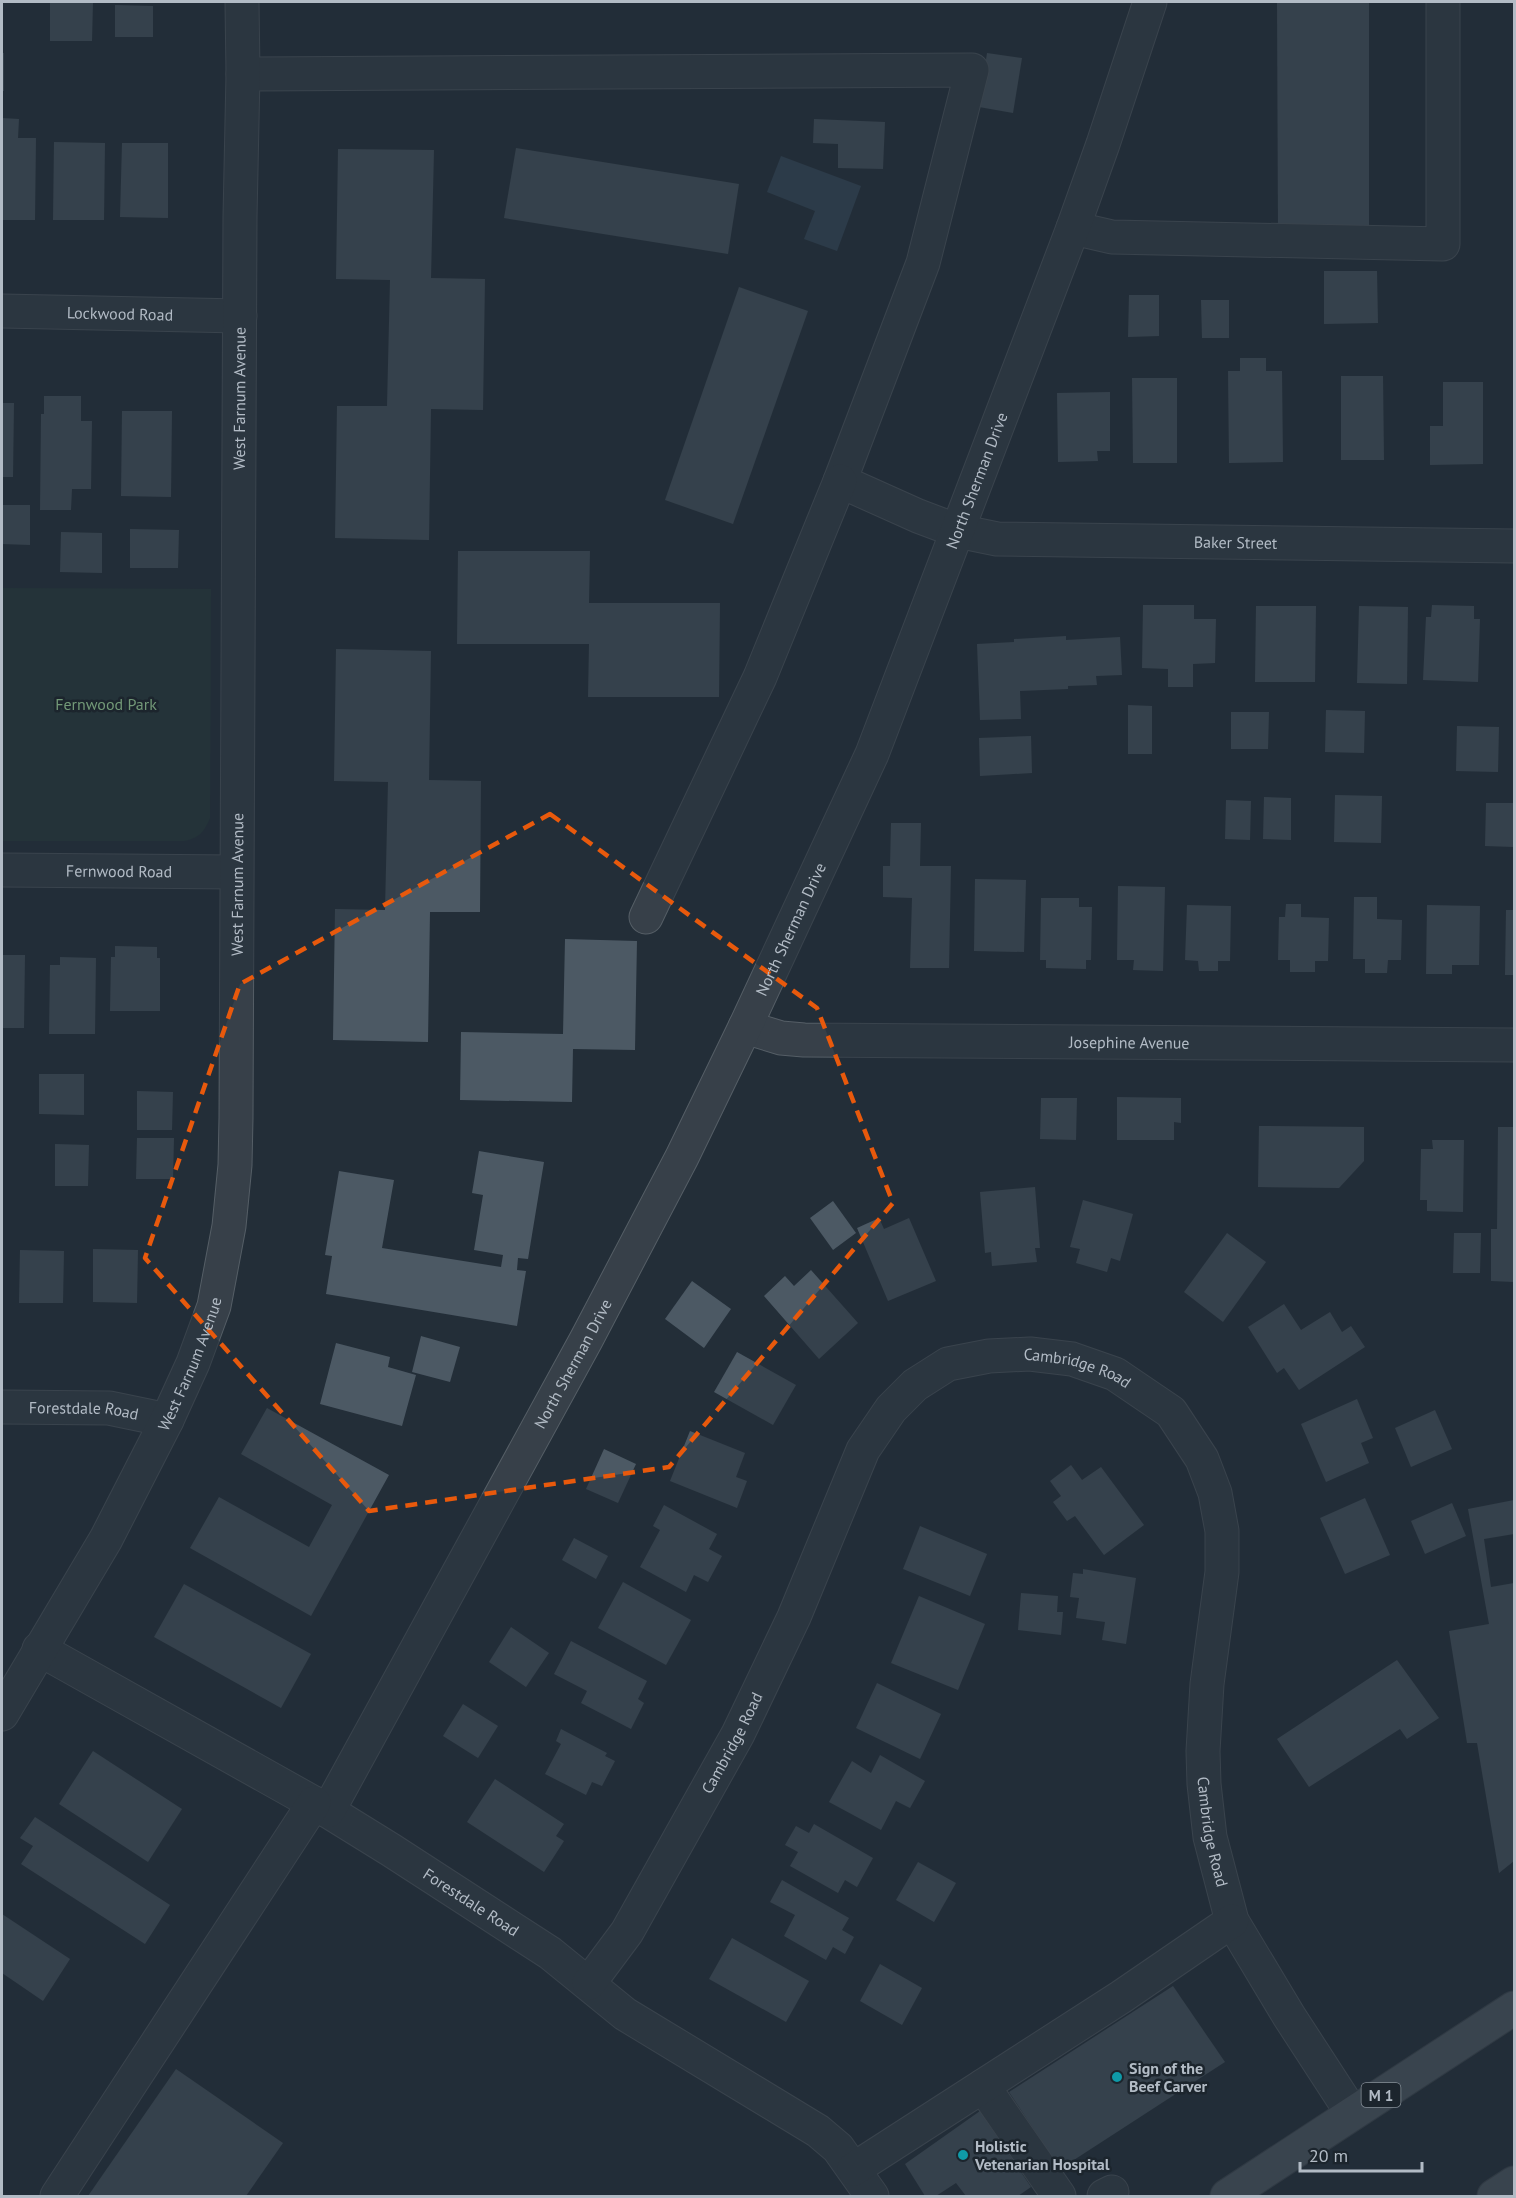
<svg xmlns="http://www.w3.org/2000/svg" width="1516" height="2198" viewBox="0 0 1516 2198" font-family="'PT Sans',sans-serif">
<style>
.green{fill:#263b3a}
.water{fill:#384c5e}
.building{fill:#4c5964}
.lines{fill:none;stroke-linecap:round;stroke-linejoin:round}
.minor-casing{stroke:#555e66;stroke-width:35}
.major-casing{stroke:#404952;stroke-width:35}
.minor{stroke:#374049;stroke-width:33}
.major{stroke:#555f68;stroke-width:33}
.marked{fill:none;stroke:#e8590c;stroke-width:4.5;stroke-dasharray:12 8;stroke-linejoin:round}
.culture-dot{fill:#0f9aa8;stroke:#1c252d;stroke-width:2}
.labels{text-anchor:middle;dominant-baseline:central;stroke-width:5;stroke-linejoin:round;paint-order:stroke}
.shield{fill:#1c252d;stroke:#858e97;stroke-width:1.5}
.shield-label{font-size:15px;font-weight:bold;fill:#b2bbc5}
.street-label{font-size:16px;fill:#b2bbc5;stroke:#1c252d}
.park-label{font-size:16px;fill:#729877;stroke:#1c252d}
.poi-label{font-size:16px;font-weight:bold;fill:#b2bbc5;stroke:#1c252d;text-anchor:start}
</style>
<rect width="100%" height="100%" fill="#232e38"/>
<path class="green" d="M2,588l209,1 -1,229c-6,14 -11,20 -26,23h-182z"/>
<path class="water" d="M781,156l80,30 -24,65 -33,-12 11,-28 -48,-19z"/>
<g class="building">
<path d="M50,2h43l-1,39h-42z"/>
<path d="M1277,2h92v228h-91z"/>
<path d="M115,5l38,1v31h-38z"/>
<rect x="2" y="53" width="2" height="38"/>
<path d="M987,53l35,5 -9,55 -34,-6z"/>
<path d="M2,118l17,1 -1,19h18l-1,82h-33z"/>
<path d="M814,119l71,3 -2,47 -45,-1v-24l-25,-1z"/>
<path d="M54,142l51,1 -1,77h-51z"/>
<path d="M122,143h46v75l-48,-1z"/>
<path d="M516,148l223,36 -11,70 -224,-36z"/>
<path d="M338,149l96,1 -3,128 54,1 -2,131 -52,-1 -2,131 -94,-2 2,-132h50l3,-126 -54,-1z"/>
<path d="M1324,271h53l1,52 -54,1z"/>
<path d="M739,287l69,24 -75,213 -68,-24z"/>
<path d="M1129,295h30v41l-31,1z"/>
<path d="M1201,300h28v38h-27z"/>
<path d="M1240,358h26v13h16l1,91 -54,1 -1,-92h12z"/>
<path d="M1341,376h42l1,84h-43z"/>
<path d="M1132,378h45v85h-44z"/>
<path d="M1443,382h40v82l-53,1v-39h13z"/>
<path d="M1110,392v59h-13l1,10 -40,1 -1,-69z"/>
<path d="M44,396h37v25h11l-1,68h-19l-1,21h-31l1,-96h3z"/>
<path d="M2,403h12l-1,74h-11z"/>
<path d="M122,411h50l-1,86 -50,-1z"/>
<path d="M2,505h28v40l-28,-1z"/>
<path d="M130,529l49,1 -1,38h-48z"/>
<path d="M61,532l41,1v40l-42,-1z"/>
<path d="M458,551h132l-1,52h131l-1,94h-131l1,-53h-132z"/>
<path d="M1143,605h51v14h22l-1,44 -22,1v23h-25v-18l-26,-1z"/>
<path d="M1432,605l42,1v13h6l-2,63 -55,-2 3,-63h5z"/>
<path d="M1256,606h60l-1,76h-60z"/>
<path d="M1359,606l49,1 -1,77 -50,-1z"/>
<path d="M1066,636v4l54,-3 2,38 -26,1 1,9 -29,1v3l-48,2 1,28 -41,1 -3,-76 37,-2v-3z"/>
<path d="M336,649l95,2 -2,129 52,1 -1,131h-50l-2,130 -95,-2 2,-131 50,1 3,-128 -54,-1z"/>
<path d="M1128,705l24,1v48h-24z"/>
<path d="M1326,710l39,1 -1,42 -39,-1z"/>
<path d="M1231,712h38l-1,37h-37z"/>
<path d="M1457,726l42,1 -1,45 -42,-1z"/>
<path d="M1031,736l1,37 -52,3 -1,-38z"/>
<path d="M1335,795l47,1 -1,47 -47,-1z"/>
<path d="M1264,797l27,1v42l-28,-1z"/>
<path d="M1226,800l25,1 -1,39 -25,-1z"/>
<path d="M1486,803h28v44l-29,-1z"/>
<path d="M891,823h30l-1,43h31l-2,102h-39l2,-70 -29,-1v-31h7z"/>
<path d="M975,879l51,1 -2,72 -50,-1z"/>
<path d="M1118,886l47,1 -2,84 -30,-1 1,-10h-17z"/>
<path d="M1354,897h23v22l25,1 -1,40h-13l-1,13h-22v-14h-12z"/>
<path d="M1041,898h38v9h13l-1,53h-5v9l-40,-1v-8h-6z"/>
<path d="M1286,904h15v13l28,1 -1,43h-13v11h-25v-12h-12l1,-43h6z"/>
<path d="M1187,905l44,1 -1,55h-12v10h-19l-1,-10 -13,-1z"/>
<path d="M1427,905l53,1 -1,59h-27v9h-26z"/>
<path d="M1506,910h8v65h-9z"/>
<path d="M565,939l72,2 -2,109 -62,-1 -1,53 -112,-2 1,-68 102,2z"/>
<path d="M115,946l42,1v11h3v53h-50l1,-54h4z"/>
<path d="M2,955h23l-1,73h-22z"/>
<path d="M60,957l36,1 -1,76h-46l1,-69h10z"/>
<path d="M39,1074h45v41l-45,-1z"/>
<path d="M137,1091l36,1 -1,38h-35z"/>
<path d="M1117,1097l64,1v25l-7,-1v18h-57z"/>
<path d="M1041,1098h36l-1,42 -36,-1z"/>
<path d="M1259,1126l105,1v34l-25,27 -81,-1z"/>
<path d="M1498,1127h16v155l-23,-1v-52h6z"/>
<path d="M137,1138h37l-1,41h-37z"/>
<path d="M1432,1140h32l-1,72 -36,-1v-11h-7l1,-51h12z"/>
<path d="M55,1144l34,1 -1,41h-33z"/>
<path d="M479,1151l65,11 -16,97 -10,-1 -1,12 9,1 -9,55 -191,-32 6,-38 -7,-1 14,-84 55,9 -12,68 119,19 2,-12 -29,-5 9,-55 -11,-2z"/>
<path d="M1035,1187l5,61h-5l2,14 -45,4 -1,-14 -6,1 -5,-61z"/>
<path d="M1083,1200l50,14 -13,47 -9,-3 -4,14 -31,-9 4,-14 -10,-2z"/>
<path d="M833,1201l23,32 -23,17 -23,-32z"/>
<path d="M879,1218l5,11 25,-11 27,63 -48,20 -31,-73z"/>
<path d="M1227,1233l39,29 -43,60 -39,-30z"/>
<path d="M1454,1233h27l-1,40h-27z"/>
<path d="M93,1249l45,1 -1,53 -44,-1z"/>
<path d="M20,1250l44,1 -1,52h-44z"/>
<path d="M811,1270l47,53 -39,36 -55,-63 21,-20 9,10z"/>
<path d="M692,1281l39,28 -27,39 -39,-29z"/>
<path d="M1284,1304l17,26 29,-18 12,20 9,-6 14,21 -66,43 -15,-22 -7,5 -29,-46z"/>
<path d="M421,1336l39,11 -10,35 -38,-10z"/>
<path d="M336,1343l54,14 -2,10 28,8 -14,51 -82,-22z"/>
<path d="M737,1352l59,33 -23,40 -59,-33z"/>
<path d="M1357,1399l16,39 -12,5 8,20 -43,19 -25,-58z"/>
<path d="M267,1408l122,67 -78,141 -121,-68 29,-51 90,50 23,-42 -91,-51z"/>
<path d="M1435,1410l17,39 -41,18 -16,-39z"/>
<path d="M690,1431l55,22 -9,24 11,4 -10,27 -67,-27z"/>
<path d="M604,1449l32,15 -18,39 -32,-14z"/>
<path d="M1071,1465l11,15 19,-13 43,58 -40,30 -29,-39 -8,5 -14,-19 8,-6 -11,-15z"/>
<path d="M1365,1498l25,57 -45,19 -25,-56z"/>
<path d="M1514,1500v34l-30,5 7,48 23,-4v278l-15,12 -22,-130h-10l-18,-112 40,-7 -21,-115z"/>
<path d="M1452,1503l14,33 -41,18 -14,-33z"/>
<path d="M664,1505l53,29 -8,15 13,7 -14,26 -14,-7 -8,17 -46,-25 20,-37 -7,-4z"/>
<path d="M920,1526l67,28 -17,42 -67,-27z"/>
<path d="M574,1538l34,18 -12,23 -34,-19z"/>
<path d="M1083,1569l53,9 -10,66 -24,-4 3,-18 -29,-4 3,-20 -9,-1 3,-24 10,1z"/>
<path d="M623,1582l68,38 -25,45 -68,-37z"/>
<path d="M184,1584l127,70 -30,54 -127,-71z"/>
<path d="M1021,1593l37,3 -1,16h6l-2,23 -43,-5z"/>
<path d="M919,1596l66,28 -27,66 -67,-27z"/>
<path d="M511,1627l38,26 -23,34 -37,-25z"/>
<path d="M571,1641l76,40 -9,18 6,4 -13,26 -50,-26 6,-12 -33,-17z"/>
<path d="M1397,1660l42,58 -32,21 -7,-10 -91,58 -32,-48z"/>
<path d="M877,1683l64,31 -21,45 -64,-31z"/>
<path d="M463,1704l35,22 -20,32 -35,-22z"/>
<path d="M561,1729l46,24 -2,3 10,5 -13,25 -10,-4 -6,13 -41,-21 16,-30 -5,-3z"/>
<path d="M93,1751l89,58 -34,53 -89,-58z"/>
<path d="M880,1755l45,26 -15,27 -14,-7 -15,29 -52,-28 23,-41 19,12z"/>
<path d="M495,1779l69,45 -8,12 8,5 -20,31 -77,-50z"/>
<path d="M35,1817l135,88 -25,39 -124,-80 12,-18 -13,-8z"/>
<path d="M814,1824l59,34 -16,29 -12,-7 -7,13 -48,-27 8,-14 -13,-7 11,-19 13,7z"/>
<path d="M918,1862l38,21 -22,39 -38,-22z"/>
<path d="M782,1880l67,38 -7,12 12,7 -9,17 -12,-7 -7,13 -42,-24 11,-21 -25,-13z"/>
<path d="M2,1914l68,45 -27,42 -41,-28z"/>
<path d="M732,1938l77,43 -23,41 -77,-43z"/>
<path d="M880,1964l42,24 -20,37 -42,-24z"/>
<path d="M1173,1986l52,76 -165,107 -51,-77z"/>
<path d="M176,2069l107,74 -37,53h-158z"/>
<path d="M980,2111l51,76 -13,9h-52l-10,-13 -20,13h-11l-20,-32z"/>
</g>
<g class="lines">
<defs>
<g id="minor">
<path id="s1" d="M243,74l729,-4 -49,193 -83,218 78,35 40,15 39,8 517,7"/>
<path d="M1073,228l39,9 331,7v-242"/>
<path id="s2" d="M2,311l238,5"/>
<path id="s3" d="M2,870l234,2"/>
<path d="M646,917l114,-240 80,-196"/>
<path id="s4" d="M745,1027l36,11 23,2 710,5"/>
<path id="s5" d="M2,1407l107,1 58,12"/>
<path id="s6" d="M39,1649l289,162 63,39 159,103 75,61 193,117 20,17 34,48"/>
<path id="s7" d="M2,1714l104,-175 61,-119 26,-57 21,-57 15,-80 6,-61 1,-47 4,-901 3,-143 -1,-72"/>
<path id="s8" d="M328,1811l258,-471 96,-183 63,-130 127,-273 201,-526 30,-84 47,-142"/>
<path id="s9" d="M589,1983l38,-51 111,-198 56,-117 69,-167 28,-41 24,-24 33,-21 41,-8 41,-2 42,5 43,15 56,38 31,47 13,34 7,38v41l-15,112 -4,67 1,33 6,53 22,84 57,95 63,97"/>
<path d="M983,2086l76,110"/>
<path d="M854,2169l267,-172 111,-76"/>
<path d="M57,2196l257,-393"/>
<path d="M1104,2196l8,-4"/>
</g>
<g id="major">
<path d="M1227,2196l287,-188"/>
<path d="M1494,2196l20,-13"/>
</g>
</defs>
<use href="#minor" class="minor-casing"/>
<use href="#major" class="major-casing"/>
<use href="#minor" class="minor"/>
<use href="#major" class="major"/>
</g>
<path d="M0 0H1516V2198H0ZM550,814l267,194 76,195 -224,264 -300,44 -224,-253 95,-274z" fill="#232e38" fill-opacity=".55" fill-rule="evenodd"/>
<path class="marked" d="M550,814l267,194 76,195 -224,264 -300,44 -224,-253 95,-274z"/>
<g class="culture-dot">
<circle cx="1117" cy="2077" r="6"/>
<circle cx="963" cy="2155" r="6"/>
</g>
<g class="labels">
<rect class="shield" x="1361.5" y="2083" width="39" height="24" rx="4.5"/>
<g class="shield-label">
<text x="1381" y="2095">M 1</text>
</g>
<g class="street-label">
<text stroke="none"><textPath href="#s2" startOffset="118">Lockwood Road</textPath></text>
<text stroke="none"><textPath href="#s7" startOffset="1370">West Farnum Avenue</textPath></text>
<text stroke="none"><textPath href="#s8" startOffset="1482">North Sherman Drive</textPath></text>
<text stroke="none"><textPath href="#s1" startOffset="1568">Baker Street</textPath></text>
<text stroke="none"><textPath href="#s3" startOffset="117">Fernwood Road</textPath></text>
<text stroke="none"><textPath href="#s7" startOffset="884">West Farnum Avenue</textPath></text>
<text stroke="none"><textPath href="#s8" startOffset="996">North Sherman Drive</textPath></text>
<text stroke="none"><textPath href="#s4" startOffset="386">Josephine Avenue</textPath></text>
<text stroke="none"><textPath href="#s7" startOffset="398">West Farnum Avenue</textPath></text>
<text stroke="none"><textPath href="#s8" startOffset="510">North Sherman Drive</textPath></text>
<text stroke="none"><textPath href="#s9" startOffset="856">Cambridge Road</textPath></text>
<text stroke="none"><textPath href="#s5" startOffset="82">Forestdale Road</textPath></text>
<text stroke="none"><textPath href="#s9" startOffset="280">Cambridge Road</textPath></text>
<text stroke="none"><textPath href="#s9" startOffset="1396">Cambridge Road</textPath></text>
<text stroke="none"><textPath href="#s6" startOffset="501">Forestdale Road</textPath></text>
</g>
<g class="park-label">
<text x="106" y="704">Fernwood Park</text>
</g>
<g class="poi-label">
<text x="1129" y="2068">Sign of the<tspan x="1129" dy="18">Beef Carver</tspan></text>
<text x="975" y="2146">Holistic<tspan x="975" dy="18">Vetenarian Hospital</tspan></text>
</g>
</g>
<rect width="1516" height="2198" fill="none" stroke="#b2bbc5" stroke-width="6"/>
<path d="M1300 2162v9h122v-9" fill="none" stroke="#b2bbc5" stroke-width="3"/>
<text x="1309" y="2162" font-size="18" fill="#b2bbc5" stroke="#1c252d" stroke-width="4.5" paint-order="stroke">20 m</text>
</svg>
